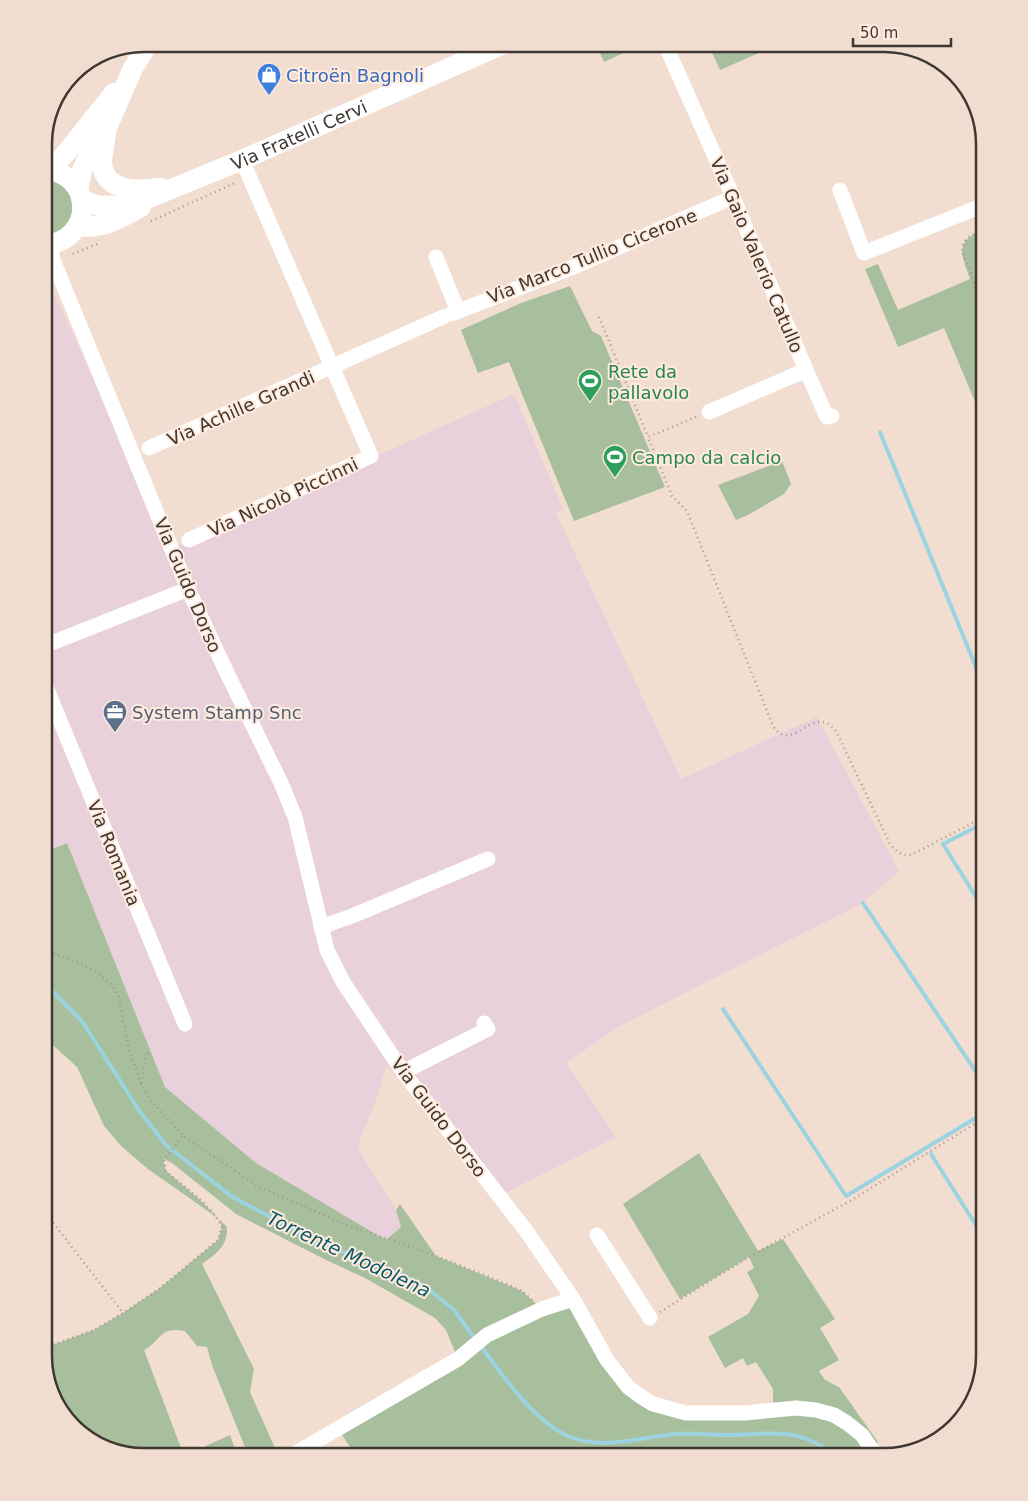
<svg xmlns="http://www.w3.org/2000/svg" width="1028" height="1501" viewBox="0 0 1028 1501" font-family="'DejaVu Sans',sans-serif">
<style>
.industrial{fill:#e9d1db}
.green{fill:#a7bf9c}
.lines{fill:none;stroke-linecap:round;stroke-linejoin:round}
.stream{stroke:#9bd4e0;stroke-width:4}
.path{stroke:#a4958c;stroke-width:2.5;stroke-dasharray:1 4;stroke-linecap:butt}
.minor{stroke:#fff;stroke-width:15}
.major{stroke:#fff;stroke-width:20}
.labels{text-anchor:middle;dominant-baseline:central;stroke-width:4;stroke-linejoin:round;paint-order:stroke}
.shop-label{font-size:18px;fill:#366cbe;stroke:#ffebde;text-anchor:start}
.street-label{font-size:18px;fill:#3f3732;stroke:#ffebde}
.leisure-label{font-size:18px;fill:#27864d;stroke:#ffebde;text-anchor:start}
.service-label{font-size:18px;fill:#4e5e75;stroke:#ffebde;text-anchor:start}
.water-label{font-size:19px;font-style:italic;fill:#065865;stroke:#ffebde}
.rim{fill:none;stroke:#3f3732;stroke-width:2.5}
</style>
<rect width="100%" height="100%" fill="#f2ded1"/>
<path class="industrial" d="M44,271l127,277 343,-154 49,115 -7,4 125,266 136,-62 82,154 -36,32 -245,124 -52,36 50,74 -117,59 -66,-83 -5,4 -41,-52 -13,40 -17,42 39,63 5,17 -14,12 -8,-3 -123,-73 -91,-76 -98,-244 -23,9z"/>
<g class="green">
<path d="M596,44h47l-39,18z"/>
<path d="M708,44h58l2,5 -48,21z"/>
<path d="M44,178l16,4 11,14 2,18 -11,16 -18,6z"/>
<path d="M984,229v13l-6,3 6,17v161l-40,-95 -46,19 -33,-78 13,-5 20,46 72,-31c-9,-26 -16,-37 14,-50z"/>
<path d="M570,286l22,45 9,5 64,151 -91,34 -65,-159 -31,11 -17,-43 60,-27z"/>
<path d="M782,461l9,23 -7,10 -36,21 -12,5 -18,-35z"/>
<path d="M67,843l98,244 91,76 123,73 8,3 14,-12 -5,-17 4,-6 36,52 86,35 20,18 31,-10 28,49 52,56 120,6v-21l-17,-27 -9,4 -4,-8 -18,10 -17,-31 40,-23 11,-18 -12,-24 7,-4 -5,-11 -69,42 -57,-95 76,-51 59,98 25,-12 52,80 -15,9 19,32 -20,11 6,9 14,7 39,55 -5,7 4,8h-83l-22,-4 -14,4h-402l-18,-29 120,-69 -12,-29 -11,-12 -70,-40 -41,-19 -88,-45 -64,-51 -8,-4v5l2,7 34,29 27,27c1,19 -11,27 -25,37l52,105 -4,23 29,65h-30l-37,-92 -5,-18 -10,-1 -12,-15c-27,-5 -22,9 -41,19l40,106 46,-21 8,22h-100l-49,-17 -23,-24 -8,-26 -5,2 -9,-36v-8l50,-18 29,-17 37,-25 58,-48 4,-13 -3,-8 -71,-50 -27,-23 -17,-20 -27,-59 -33,-30v-185z"/>
</g>
<g class="lines">
<g class="stream">
<path d="M880,432l104,255"/>
<path d="M863,903l121,181"/>
<path d="M984,910l-41,-66 41,-21"/>
<path d="M44,984l11,10 27,27 58,91 26,33 65,51 86,46 85,33 25,13 27,22 21,29"/>
<path d="M723,1009l123,187 138,-83"/>
<path d="M931,1154l53,84"/>
<path d="M479,1344c23,30 54,77 89,92 35,15 72,1 108,-2 16,-2 33,1 49,1 46,0 72,-11 111,22"/>
</g>
<g class="path">
<path d="M516,52l20,-8"/>
<path d="M151,221l86,-39"/>
<path d="M73,254l27,-11"/>
<path d="M984,316c-3,-6 -7,-12 -9,-18 -1,-5 0,-10 -1,-15 -6,-27 -28,-38 10,-54"/>
<path d="M599,317l49,120"/>
<path d="M696,417l-48,20 24,59 15,15 86,215c20,30 40,-25 63,5l54,113c6,7 10,11 21,11l73,-38"/>
<path d="M44,950c27,9 58,19 74,44l11,56 12,33 9,16 33,37 78,52 83,36 92,32 59,23 27,12 10,9"/>
<path d="M141,1083c5,-8 0,-18 7,-31"/>
<path d="M44,1211l79,102"/>
<path d="M660,1312l99,-61 91,-50 134,-83"/>
<path d="M44,1348l50,-18 29,-17 37,-25 58,-48 4,-13c-12,-24 -37,-39 -56,-56l-2,-12 19,-23"/>
<path d="M329,1450l4,7"/>
</g>
<g class="minor">
<path d="M665,44l68,153 73,173 -97,42"/>
<path d="M840,190l24,63 120,-48"/>
<path d="M50,245l3,15 135,329 38,82 55,112 14,34 32,133 16,32 60,90 124,160 46,67 34,61 21,27 12,9 13,8 33,9h59l51,-5 20,2 18,5 13,8 15,12 15,22"/>
<path d="M436,257l22,54"/>
<path d="M451,314l125,-48 157,-69"/>
<path d="M806,370l21,47 5,-1"/>
<path d="M149,448l294,-131"/>
<path d="M189,540l182,-84 -129,-296"/>
<path d="M44,646l144,-57"/>
<path d="M44,682l141,342"/>
<path d="M321,927l31,-11 136,-57"/>
<path d="M403,1072l85,-43 -4,-6"/>
<path d="M597,1235l53,83"/>
<path d="M289,1457l169,-98 29,-24 55,-26 31,-10"/>
</g>
<g class="major">
<path d="M106,132c-1,10 -4,21 -4,31 2,30 37,28 58,25"/>
<path d="M50,170l16,-17 48,-60"/>
<path d="M78,189l4,-19 9,-20 16,-22 26,-60 15,-24"/>
<path id="s1" d="M82,200l17,6 33,-1 110,-45 261,-116"/>
<path d="M78,226c24,4 43,-8 63,-19"/>
<path d="M44,245c51,-3 51,-73 0,-75"/>
</g>
</g>
<defs>
<symbol id="shop-pin" viewBox="-11 -11 22 30"><path d="M0 17L-7.5 6A9.5 9.5 0 1 1 7.5 6Z" fill="#3f7fe0" stroke="#ffebde"/><path d="M-5-2.5h2.3a2.7 3.5 0 0 1 5.4 0H5L5.5 6h-11ZM-1.5-2.5h3a1.5 2.3 0 0 0-3 0Z" fill="#fff"/></symbol>
<symbol id="stadium-pin" viewBox="-11 -11 22 30"><path d="M0 17L-7.5 6A9.5 9.5 0 1 1 7.5 6Z" fill="#2e9e5b" stroke="#ffebde"/><path d="M0-5a6.5 5 0 1 0 0 10a6.5 5 0 1 0 0-10ZM-3.5-1.8h7v3.6h-7Z" fill="#fff"/></symbol>
<symbol id="office-pin" viewBox="-11 -11 22 30"><path d="M0 17L-7.5 6A9.5 9.5 0 1 1 7.5 6Z" fill="#5c6f8a" stroke="#ffebde"/><path d="M-6-3h4V-5.5h4V-3h4V5H-6ZM-1-4.5V-3h2v-1.5ZM-6 0V1H6V0Z" fill="#fff"/></symbol>
</defs>
<g fill-rule="evenodd">
<use href="#shop-pin" x="255" y="61" width="28" height="38"/>
<use href="#stadium-pin" x="576" y="367" width="28" height="38"/>
<use href="#stadium-pin" x="601" y="443" width="28" height="38"/>
<use href="#office-pin" x="101" y="698" width="28" height="38"/>
</g>
<g class="labels">
<g class="shop-label">
<text x="286" y="75">Citroën Bagnoli</text>
</g>
<g class="street-label">
<text stroke="none"><textPath href="#s1" startOffset="232">Via Fratelli Cervi</textPath></text>
<text transform="translate(757 255) rotate(67)">Via Gaio Valerio Catullo</text>
<text transform="translate(592 256) rotate(-22)">Via Marco Tullio Cicerone</text>
<text transform="translate(241 408) rotate(-24)">Via Achille Grandi</text>
<text transform="translate(283 497) rotate(-25)">Via Nicolò Piccinni</text>
<text transform="translate(188 585) rotate(67)">Via Guido Dorso</text>
<text transform="translate(114 853) rotate(68)">Via Romania</text>
<text transform="translate(439 1117) rotate(53)">Via Guido Dorso</text>
</g>
<g class="leisure-label">
<text x="608" y="371">Rete da<tspan x="608" dy="21">pallavolo</tspan></text>
<text x="632" y="457">Campo da calcio</text>
</g>
<g class="service-label">
<text x="132" y="712">System Stamp Snc</text>
</g>
<g class="water-label">
<text transform="translate(349 1254) rotate(25)">Torrente Modolena</text>
</g>
</g>
<path d="M0 0H1028V1501H0ZM144 52H884A92 92 0 0 1 976 144V1356A92 92 0 0 1 884 1448H144A92 92 0 0 1 52 1356V144A92 92 0 0 1 144 52Z" fill="#f0ddd0" fill-rule="evenodd"/>
<path class="rim" d="M144 52H884A92 92 0 0 1 976 144V1356A92 92 0 0 1 884 1448H144A92 92 0 0 1 52 1356V144A92 92 0 0 1 144 52Z"/>
<path d="M853 38v8h98v-8" fill="none" stroke="#3f3732" stroke-width="2.5"/>
<text x="860" y="38" font-size="15" fill="#3f3732" stroke="#ffebde" stroke-width="4" paint-order="stroke">50 m</text>
</svg>
